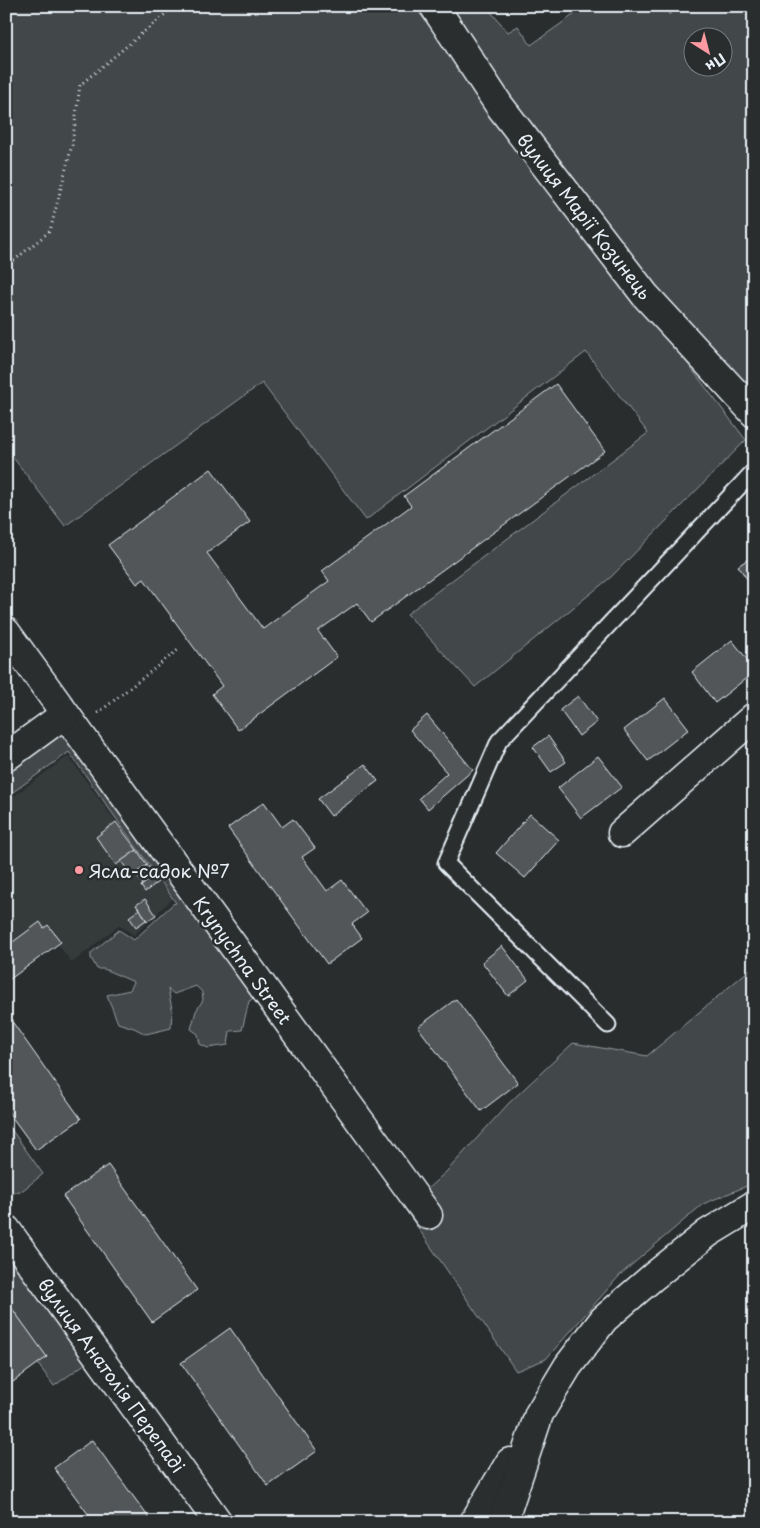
<svg xmlns="http://www.w3.org/2000/svg" width="760" height="1528" viewBox="0 0 760 1528" font-family="'Playpen Sans',sans-serif">
<style>
.built{fill:#363a3b}
.green{fill:#424648;stroke:#959ca0;fill-rule:evenodd}
.building{fill:#535759;stroke:#e8f1f8}
.lines{fill:none;stroke-linecap:round;stroke-linejoin:round}
.lane-casing{stroke:#e8f1f8;stroke-width:19}
.street-casing{stroke:#e8f1f8;stroke-width:31}
.path{stroke:#e8f1f8;stroke-width:3;stroke-dasharray:1 4;stroke-linecap:butt}
.lane{stroke:#2a2d2e;stroke-width:15}
.street{stroke:#2a2d2e;stroke-width:28}
.poi-dot{fill:#ff9aa2;stroke:#2a2d2e;stroke-width:2}
.labels{text-anchor:middle;dominant-baseline:central;stroke-width:5;stroke-linejoin:round;paint-order:stroke}
.street-label{font-size:18px;fill:#e8f1f8;stroke:#2a2d2e}
.poi-label{font-size:18px;fill:#e8f1f8;stroke:#2a2d2e;text-anchor:start}
</style>
<rect width="100%" height="100%" fill="#2a2d2e"/>
<filter id="ink" filterUnits="userSpaceOnUse"><feTurbulence type="fractalNoise" baseFrequency=".02" numOctaves="2"/><feDisplacementMap in="SourceGraphic" scale="10" xChannelSelector="R" yChannelSelector="G"/><feConvolveMatrix kernelMatrix="1 2 1 2 8 2 1 2 1" color-interpolation-filters="sRGB"/></filter>
<g filter="url(#ink)">
<path class="built" d="M68,756l104,143 -38,36 -15,-10 -47,38 -14,-19 -52,38v-180z"/>
<g class="green">
<path d="M6,6h408l332,434 -135,137 -136,110 -68,-73 241,-181 -62,-81 -220,168 -104,-137 -197,143 -59,-78z"/>
<path d="M451,6h35l22,26 10,-6 13,19 55,-39h77l6,8 11,-8h74v394l-163,-184zM692,38h30v30h-30z"/>
<path d="M66,726l191,271 -8,4 -7,29 -12,1 -2,14 -20,3 -8,-4 -2,-10 -7,-5 5,-18 7,-11 -1,-8 -6,-6 -22,8 -6,-5 4,20 -1,19 -25,6 -12,-6 -16,-5 -11,-28 23,-5 4,-8 -30,-13h-7l-6,-11v-5l28,-23 15,10 39,-36 3,-1 -107,-151 -63,45v-27z"/>
<path d="M754,966v217l-51,21 -82,70 -75,85 -30,12 -111,-162 42,-38 62,-68 64,-60 74,13z"/>
<path d="M6,1122l37,52 -20,16 -12,4 -5,-1z"/>
<path d="M6,1247l80,116 -32,23 -48,-66z"/>
</g>
<g class="building">
<path d="M663,6h17l-11,8z"/>
<path d="M556,384l49,67 -234,171 -14,-19 -39,28 19,26 -99,73 -26,-36 10,-8 -78,-107 -7,5 -29,-39 103,-76 39,53 -43,31 56,76 66,-48 -7,-10 89,-65 -7,-10z"/>
<path d="M754,555v30l-2,1 -14,-20z"/>
<path d="M732,640l22,28v4l-39,31 -23,-31z"/>
<path d="M578,696l19,26 -18,14 -19,-26z"/>
<path d="M665,698l24,31 -41,32 -24,-31z"/>
<path d="M427,715l46,55 -45,39 -9,-11 28,-25 -37,-43z"/>
<path d="M548,736l18,26 -15,10 -18,-25z"/>
<path d="M598,756l24,31 -41,31 -23,-30z"/>
<path d="M365,764l13,17 -47,35 -13,-17z"/>
<path d="M264,802l18,25 11,-8 22,29 -13,9 25,34 15,-11 25,33 -15,11 10,14 -35,26 -99,-136z"/>
<path d="M530,814l29,26 -34,38 -29,-25z"/>
<path d="M116,822l21,28 -21,15 -20,-28z"/>
<path d="M137,850l10,15 -15,11 -11,-15z"/>
<path d="M147,865l8,10 -12,9 -8,-10z"/>
<path d="M155,875l4,6 -14,11 -4,-6z"/>
<path d="M145,899l11,16 -9,6 -11,-16z"/>
<path d="M140,909l6,11 -10,7 -7,-10z"/>
<path d="M40,922l4,6 4,-3 13,17 -55,40v-35z"/>
<path d="M502,946l26,34 -20,16 -26,-34z"/>
<path d="M456,999l62,84 -37,28 -63,-84z"/>
<path d="M6,1013l75,106 -45,31 -30,-41z"/>
<path d="M108,1165l89,125 -45,32 -89,-126z"/>
<path d="M6,1300l41,57 -41,30z"/>
<path d="M230,1328l87,123 -49,35 -87,-123z"/>
<path d="M92,1440l60,82h-58l-40,-54z"/>
</g>
<g class="lines">
<defs>
<path id="lane" d="M608,1025l-162,-162 53,-122 255,-270"/>
<g id="street">
<path d="M434,6l65,99 146,190 109,118"/>
<path d="M6,632l422,583"/>
<path d="M6,757l59,-43"/>
<path d="M622,833l132,-116"/>
<path d="M6,1229l212,293"/>
<path d="M474,1522l36,-60"/>
<path d="M503,1522l36,-108 29,-48 36,-47 50,-43 54,-43 46,-28"/>
</g>
</defs>
<use href="#lane" class="lane-casing"/>
<use href="#street" class="street-casing"/>
<g class="path">
<path d="M6,267l44,-36 22,-86 8,-60 95,-79"/>
<path d="M98,713l80,-63"/>
</g>
<use href="#lane" class="lane"/>
<use href="#street" class="street"/>
</g>
</g>
<circle class="poi-dot" cx="79" cy="870" r="5"/>
<g class="labels">
<g class="street-label">
<text transform="translate(585 216) rotate(52)">вулиця Марії Козинець</text>
<text transform="translate(243 960) rotate(54)">Krynychna Street</text>
<text transform="translate(112 1375) rotate(54)">вулиця Анатолія Перепаді</text>
</g>
<g class="poi-label">
<text x="89" y="870">Ясла-садок №7</text>
</g>
</g>
<rect width="760" height="1528" fill="none" stroke="#2a2d2e" stroke-width="25"/>
<rect x="12" y="12" width="735" height="1503" fill="none" stroke="#e8f1f8" stroke-width="2" filter="url(#ink)"/>
<g transform="translate(708 52) rotate(144)"><circle r="24" fill="#2a2d2e" stroke="#767b7f"/>
<path d="M0-4L9 19L0 12L-9 19Z" fill="#ff9aa2"/>
<text y="-8" font-size="14" font-weight="bold" text-anchor="middle" fill="#e8f1f8">Пн</text>
</g>
</svg>
